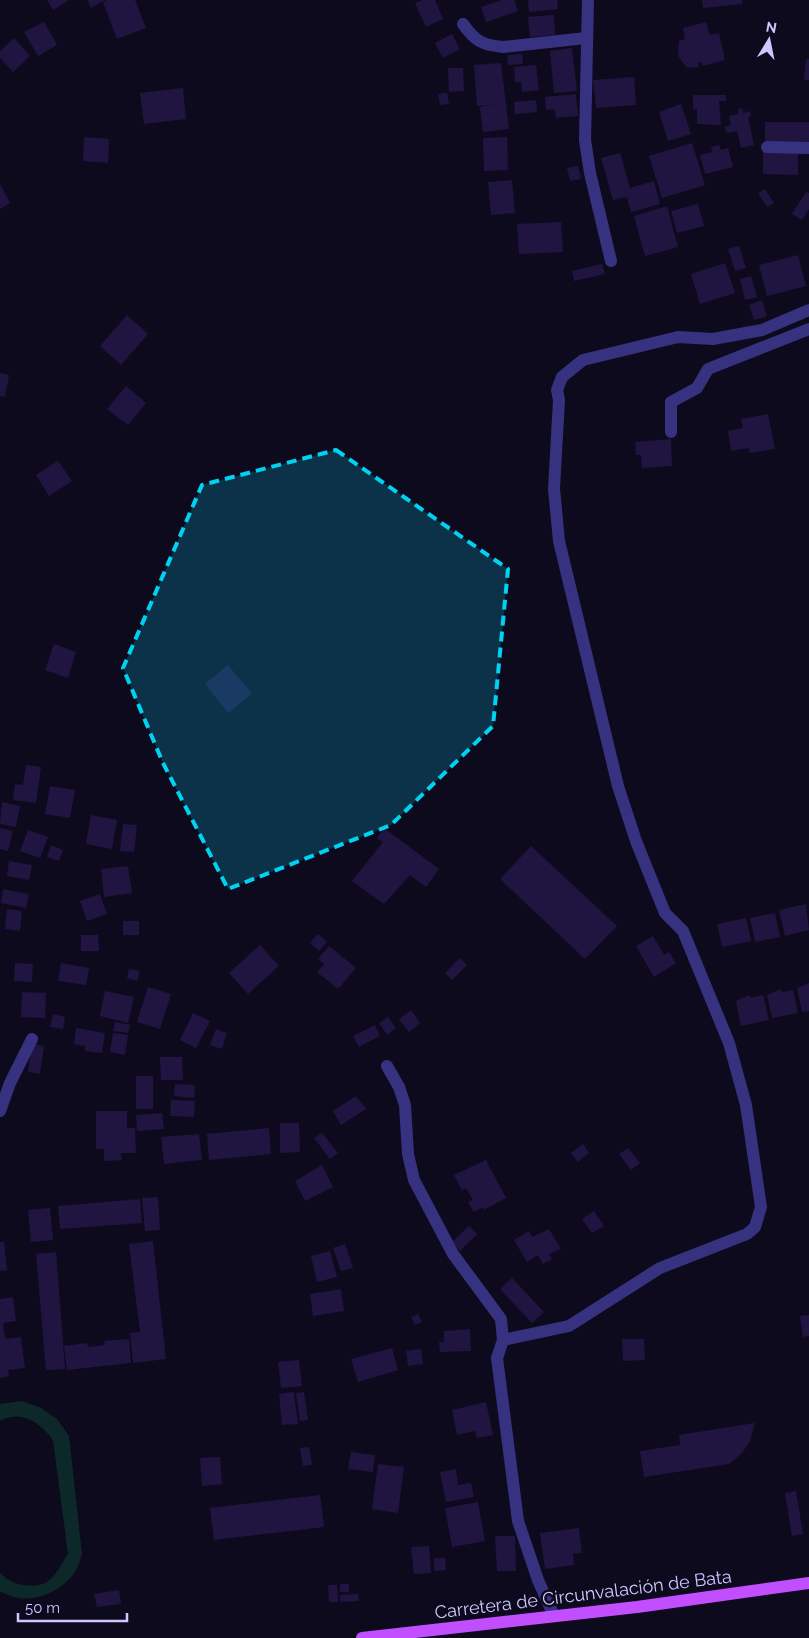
<svg xmlns="http://www.w3.org/2000/svg" width="809" height="1638" viewBox="0 0 809 1638" font-family="Raleway,sans-serif">
<style>
.green{fill:#0d2828}
.building{fill:#1f1540}
.lines{fill:none;stroke-linecap:round;stroke-linejoin:round}
.minor{stroke:#373280;stroke-width:12}
.primary{stroke:#c14eff;stroke-width:12}
.marked{fill:#00d3f2;fill-opacity:0.2;stroke:#00d3f2;stroke-width:4;stroke-dasharray:10 6;stroke-linejoin:round}
.labels{text-anchor:middle;dominant-baseline:central;stroke-width:5;stroke-linejoin:round;paint-order:stroke}
.street-label{font-size:18px;fill:#cfc7ff;stroke:#0e0a1e}
</style>
<rect width="100%" height="100%" fill="#0e0a1e"/>
<path class="green" d="M22,1401l19,7 16,11 12,17 13,118c-2,6 -4,13 -7,18 -16,23 -50,35 -75,19v-18c10,11 32,17 47,9 9,-6 15,-19 21,-28l-15,-114c-13,-17 -31,-31 -53,-19v-17z"/>
<g class="building">
<path d="M47,0h22l-16,10z"/>
<path d="M87,0h18l-14,8z"/>
<path d="M108,0h27l11,28 -29,11 -14,-37z"/>
<path d="M423,0h12l8,19 -17,8 -11,-24z"/>
<path d="M502,0h12l4,11 -32,11 -5,-15z"/>
<path d="M528,0h29l1,9 -29,3z"/>
<path d="M702,0h40v4l-39,4z"/>
<path d="M554,15l1,20 -25,2 -2,-20z"/>
<path d="M44,22l13,23 -19,11 -14,-24z"/>
<path d="M706,22l4,13 9,-2 6,27 -22,6 -1,-4 -4,1 1,4 -12,1 -9,-12 1,-15 6,-2 -2,-11z"/>
<path d="M452,34l8,15 -17,9 -8,-15z"/>
<path d="M14,38l16,18 -17,16 -13,-14v-7z"/>
<path d="M572,48l5,43 -23,2 -4,-42z"/>
<path d="M522,54l1,10 -15,1 -1,-10z"/>
<path d="M806,59h3v21h-5z"/>
<path d="M501,63l8,66 -26,3 -3,-25 13,-2 -16,1 -3,-41z"/>
<path d="M536,65l3,25 -17,2 -1,-10h-6l-1,-15z"/>
<path d="M448,68h15l1,23 -15,1z"/>
<path d="M634,77l2,28 -40,3 -3,-28z"/>
<path d="M183,88l3,31 -42,5 -4,-31z"/>
<path d="M447,93l2,11 -9,1 -2,-11z"/>
<path d="M576,94l2,22 -22,2 -1,-9 -9,1 -1,-13z"/>
<path d="M693,95h33v6h-7l2,24 -24,-1v-15h-4z"/>
<path d="M536,100l1,12 -22,2 -1,-12z"/>
<path d="M681,104l10,30 -23,7 -9,-29z"/>
<path d="M742,108l1,5 7,-2 1,5 -3,1 6,28 -13,3 -4,-17 -11,2 -1,-6 6,-2 -2,-9 9,-2v-5z"/>
<rect x="765" y="122" width="44" height="22"/>
<path d="M84,137l25,2 -1,24 -25,-2z"/>
<path d="M507,137l1,33 -24,1 -1,-33z"/>
<path d="M692,143l13,42 -43,13 -13,-42z"/>
<path d="M719,145l2,5 7,-2 5,19 -28,7 -5,-19 12,-3 -1,-5z"/>
<path d="M763,150l35,1v24l-35,-1z"/>
<path d="M620,153l10,35 24,-7 6,23 -29,8 -4,-15 -14,3 -12,-42z"/>
<path d="M578,166l3,13 -11,2 -3,-13z"/>
<path d="M512,180l3,33 -24,2 -3,-33z"/>
<path d="M0,184l10,19 -10,6z"/>
<path d="M765,189l9,14 -7,4 -9,-14z"/>
<path d="M806,192l3,1v16l-7,11 -10,-6z"/>
<path d="M698,204l6,22 -27,7 -6,-22z"/>
<path d="M667,206l11,41 -33,9 -11,-40z"/>
<path d="M561,222l2,30 -44,2 -2,-30z"/>
<path d="M739,246l7,22 -11,3 -7,-22z"/>
<path d="M798,255l8,31 -39,10 -8,-31z"/>
<path d="M725,263l10,30 -35,11 -9,-30z"/>
<path d="M602,264l3,10 -31,7 -2,-10z"/>
<path d="M751,276l6,21 -12,3 -5,-21z"/>
<path d="M762,300l5,16 -13,4 -5,-15z"/>
<path d="M127,315l21,19 -27,31 -21,-19z"/>
<path d="M0,373l9,2 -4,22 -5,-1z"/>
<path d="M126,386l20,17 -18,22 -21,-16z"/>
<path d="M768,414l7,35 -25,4 -1,-5 -18,3 -3,-20 15,-3 -2,-9z"/>
<path d="M671,439l1,27 -30,2 -1,-13h-5l-1,-13z"/>
<path d="M58,461l14,20 -23,15 -13,-21z"/>
<path d="M54,644l22,8 -8,26 -23,-8z"/>
<path d="M228,665l24,29 -24,19 -23,-29z"/>
<path d="M26,765l15,2 -5,36 -23,-3 2,-16 8,1z"/>
<path d="M50,786l25,4 -5,28 -25,-4z"/>
<path d="M2,802l18,4 -4,21 -16,-3z"/>
<path d="M91,815l26,5 -5,29 -26,-5z"/>
<path d="M123,824l14,1 -3,27 -14,-1z"/>
<path d="M0,828l13,3 -5,20 -8,-2z"/>
<path d="M384,828l55,41 -13,18 -16,-12 -26,29 -32,-23 31,-39 -6,-4z"/>
<path d="M28,830l20,7 -8,21 -20,-7z"/>
<path d="M51,845l12,5 -4,11 -12,-4z"/>
<path d="M531,846l86,80 -32,33 -85,-80z"/>
<path d="M9,861l23,4 -3,15 -22,-4z"/>
<path d="M128,866l4,27 -28,4 -3,-28z"/>
<path d="M3,889l26,5 -3,14 -25,-5z"/>
<path d="M100,894l7,20 -20,7 -7,-20z"/>
<path d="M806,904l3,26 -24,6 -6,-26z"/>
<path d="M7,909l15,2 -2,20 -15,-2z"/>
<path d="M775,913l5,24 -25,5 -5,-24z"/>
<path d="M746,918l5,23 -29,6 -5,-23z"/>
<rect x="123" y="921" width="16" height="14"/>
<path d="M318,934l9,8 -8,9 -9,-8z"/>
<path d="M81,935h17l1,16h-18z"/>
<path d="M653,936l11,19 5,-3 7,11 -22,14 -18,-31z"/>
<path d="M260,945l19,21 -31,28 -19,-21z"/>
<path d="M329,946l27,22 -18,21 -21,-17 7,-8 -6,-5z"/>
<path d="M460,958l7,7 -15,15 -7,-7z"/>
<path d="M15,963l18,1 -1,18 -18,-1z"/>
<path d="M61,963l28,5 -3,17 -28,-4z"/>
<path d="M129,969l11,2 -3,10 -10,-3z"/>
<path d="M809,983v28l-7,1 -5,-24z"/>
<path d="M148,987l23,7 -11,35 -23,-7z"/>
<path d="M781,989l1,3 11,-2 5,23 -26,5 -5,-23z"/>
<path d="M105,991l29,6 -6,26 -28,-7z"/>
<path d="M22,992l24,1 -1,25 -24,-1z"/>
<path d="M750,995v3l13,-3 6,25 -28,6 -5,-25z"/>
<path d="M411,1010l9,13 -11,9 -10,-13z"/>
<path d="M193,1013l17,8 -14,27 -16,-8z"/>
<path d="M53,1014l12,3 -2,12 -13,-2z"/>
<path d="M388,1017l8,11 -9,7 -8,-12z"/>
<path d="M115,1022l15,3 -2,8 -15,-2z"/>
<path d="M375,1025l5,11 -21,11 -6,-11z"/>
<path d="M76,1028l29,5 -3,20 -17,-2v-5l-11,-2z"/>
<path d="M216,1029l11,4 -5,16 -12,-4z"/>
<path d="M113,1033l15,2 -3,20 -15,-3z"/>
<path d="M32,1044l12,2 -4,28 -12,-2z"/>
<path d="M160,1057h22l1,23h-22z"/>
<rect x="136" y="1076" width="17" height="33"/>
<path d="M175,1084l20,1 -1,13 -20,-2z"/>
<path d="M356,1096l10,13 -25,16 -8,-14z"/>
<path d="M171,1100l24,1 -1,16 -24,-1z"/>
<path d="M96,1111h31v17h8l1,25h-15l1,7 -18,1v-12h-8z"/>
<path d="M162,1113l2,16 -27,2 -1,-16z"/>
<path d="M280,1123h19l1,29 -20,1z"/>
<path d="M269,1128l2,26 -62,6 -2,-26z"/>
<path d="M322,1133l16,20 -8,6 -16,-21z"/>
<path d="M199,1134l3,26 -38,4 -3,-27z"/>
<path d="M583,1144l6,9 -11,9 -7,-9z"/>
<path d="M628,1148l12,15 -9,7 -12,-16z"/>
<path d="M486,1160l20,38 -22,12 -1,-3 -9,5 -6,-10 5,-2 -7,-12 -4,2 -8,-15z"/>
<path d="M322,1165l11,22 -28,14 -10,-20z"/>
<path d="M158,1197l2,33 -15,1 -3,-33z"/>
<path d="M140,1199l2,24 -82,6 -2,-23z"/>
<path d="M50,1208l3,32 -22,2 -3,-32z"/>
<path d="M594,1211l10,15 -12,7 -10,-14z"/>
<path d="M469,1226l8,8 -17,17 -8,-9z"/>
<path d="M549,1229l12,20 -12,5 3,5 -9,5 -5,-9 -11,7 -13,-22 15,-9 3,6z"/>
<path d="M153,1241l13,118 -33,4 -3,-30 10,-1 -11,-88z"/>
<path d="M0,1242h4l3,28 -7,1z"/>
<path d="M345,1244l8,24 -12,3 -8,-23z"/>
<path d="M330,1251l7,26 -20,5 -6,-26z"/>
<path d="M56,1252l9,117 -19,1 -10,-116z"/>
<path d="M512,1278l32,34 -12,11 -32,-34z"/>
<path d="M341,1289l3,22 -31,5 -3,-22z"/>
<path d="M13,1297l3,24 -13,2 2,16 16,-2 4,31 -17,2 1,6 -9,2v-79z"/>
<path d="M418,1314l4,8 -7,3 -4,-8z"/>
<path d="M809,1315v21l-6,1 -3,-21z"/>
<path d="M470,1329l1,22 -31,1 -1,-10h5v-11z"/>
<path d="M129,1339l2,24 -64,7 -3,-24 23,-3 1,4 17,-2 -1,-4z"/>
<path d="M622,1339h22l1,21 -22,1z"/>
<path d="M392,1348l6,22 -40,12 -7,-23z"/>
<path d="M421,1349l2,15 -15,2 -2,-15z"/>
<path d="M299,1360l3,26 -21,2 -3,-26z"/>
<path d="M294,1392l4,32 -16,1 -3,-31z"/>
<path d="M304,1392l4,28 -8,1 -4,-28z"/>
<path d="M486,1402l7,33 -16,3 -2,-7 -18,4 -5,-25z"/>
<path d="M755,1423l-5,18 -8,12 -13,11 -85,13 -4,-26 40,-6 -1,-10z"/>
<path d="M309,1447l3,18 -9,1 -3,-18z"/>
<path d="M351,1452l24,3 -2,17 -25,-3z"/>
<path d="M220,1457l2,27 -20,2 -2,-28z"/>
<path d="M378,1464l26,3 -6,46 -26,-4z"/>
<path d="M456,1469l2,16 13,-2 3,14 -28,5 -6,-30z"/>
<path d="M796,1491l7,43 -11,2 -7,-43z"/>
<path d="M320,1495l4,32 -110,13 -4,-32z"/>
<path d="M478,1502l7,39 -33,6 -7,-39z"/>
<path d="M579,1528l3,25 -9,1 1,11 -29,4 -5,-36z"/>
<path d="M495,1536h20l1,35h-19z"/>
<path d="M429,1546l2,27 -17,1 -3,-27z"/>
<path d="M434,1558h11l1,12 -12,1z"/>
<rect x="340" y="1584" width="9" height="8"/>
<path d="M328,1585h9l1,17h-9z"/>
<path d="M119,1590l2,14 -24,3 -3,-13z"/>
<path d="M358,1594l1,7 -19,1v-7z"/>
</g>
<g class="lines">
<g class="minor">
<path d="M588,0l-3,140 5,33 21,88"/>
<path d="M463,24c12,17 19,21 40,23l83,-9"/>
<path d="M767,147l42,1"/>
<path d="M671,432v-30l26,-14 11,-19 101,-40"/>
<path d="M387,1066l12,21 6,18 3,49 6,26 39,74 48,65 2,21 -6,18 21,163 20,59 16,36"/>
<path d="M0,1111l10,-28 22,-44"/>
<path d="M503,1340l66,-14 91,-58 87,-34 8,-7 6,-20 -15,-102 -17,-62 -46,-112 -18,-18 -29,-72 -18,-55 -59,-245 -5,-52 5,-89 -2,-10 5,-13 21,-17 95,-23 35,2 49,-9 47,-20"/>
</g>
<path class="primary" d="M362,1638l275,-31 172,-24"/>
</g>
<path class="marked" d="M336,450l172,119 -15,157 -102,99 -163,64 -65,-126 -40,-95 79,-183z"/>
<g class="labels">
<g class="street-label">
<text transform="translate(583 1594) rotate(-7)">Carretera de Circunvalación de Bata</text>
</g>
</g>
<g transform="translate(769 40) rotate(10)" stroke="#0e0a1e" stroke-width="4" paint-order="stroke">
<path d="M0-4L9 19L0 12L-9 19Z" fill="#cfc7ff"/>
<text y="-8" font-size="14" font-weight="bold" text-anchor="middle" fill="#cfc7ff">N</text>
</g>
<path d="M18 1613v8h109v-8" fill="none" stroke="#cfc7ff" stroke-width="2.5"/>
<text x="25" y="1613" font-size="15" fill="#cfc7ff" stroke="#0e0a1e" stroke-width="4" paint-order="stroke">50 m</text>
</svg>
